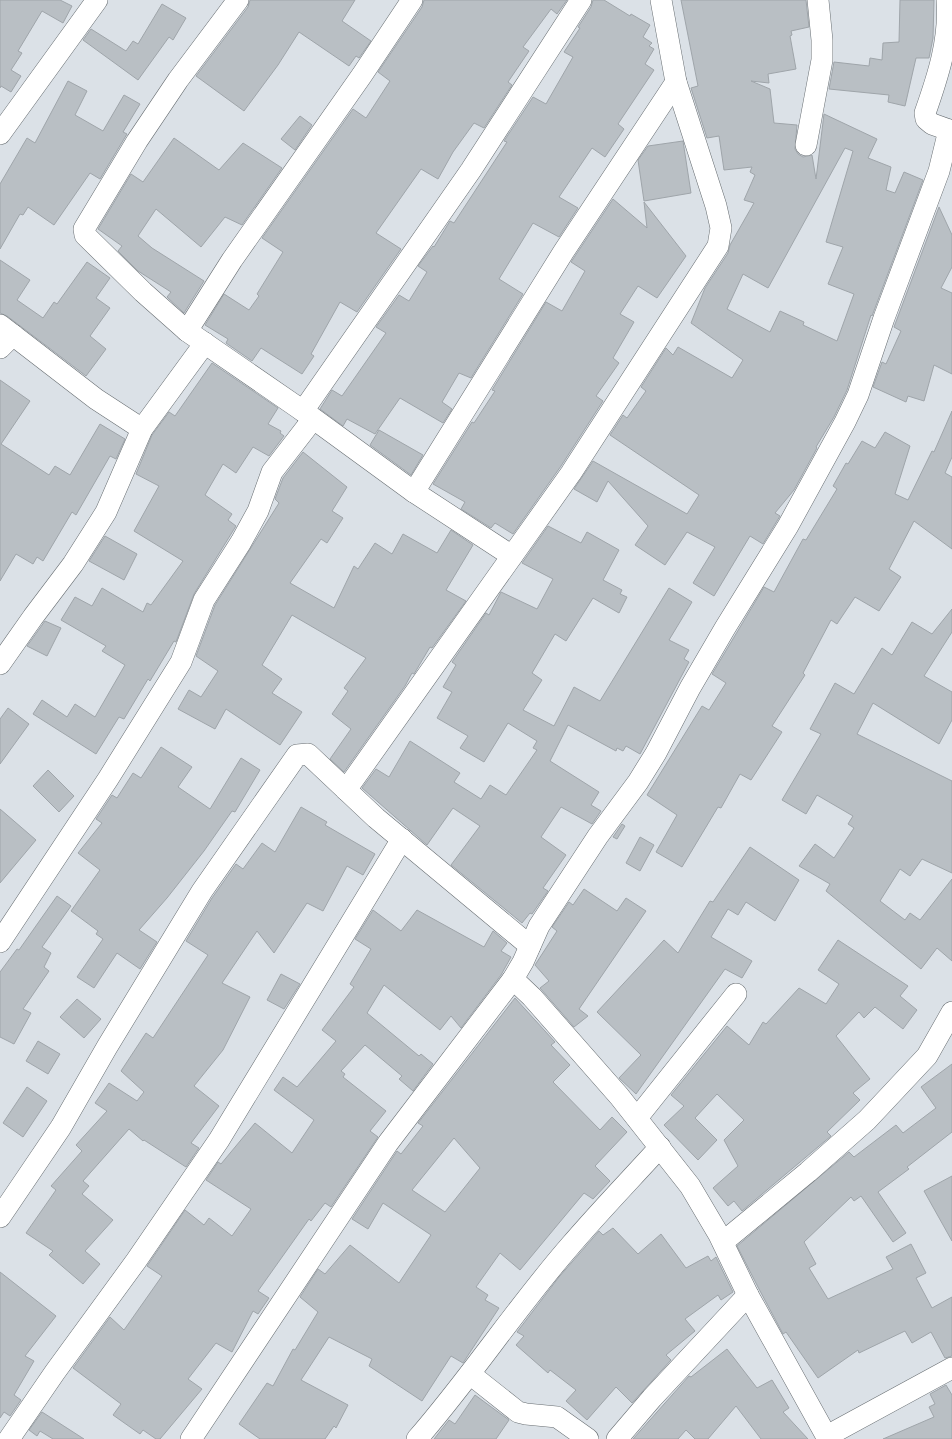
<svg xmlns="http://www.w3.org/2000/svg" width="952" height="1439" viewBox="0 0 952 1439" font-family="'Work Sans',sans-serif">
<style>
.building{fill:#b9bfc4;stroke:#9fa5aa;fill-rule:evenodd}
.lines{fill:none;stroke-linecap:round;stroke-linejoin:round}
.minor-casing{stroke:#686e72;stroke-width:22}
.minor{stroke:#fff;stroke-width:21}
</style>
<rect width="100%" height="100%" fill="#dbe1e7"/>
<g class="building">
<path d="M0,0h60l12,6 -9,17 -21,-12 -24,40 4,2 -11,17 10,6 -10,16 -10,-6 -1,2z"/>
<path d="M250,0h105l-13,21 29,20 -12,17 -3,-2 -7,10 -50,-34 -21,33 -34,46 -48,-35 52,-69z"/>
<path d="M424,0h143l-10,14 -6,-5 -28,38 6,4 -21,31 4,3 -28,43 -10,-5 -21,29 -15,27 -17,-10 -45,64 25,16 -44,63 -17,-10 -29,52 3,2 -12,18 -41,-26 -9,13 -26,-18 2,-4 -23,-14 19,-31 25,16 10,-14 -2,-2 26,-42 -21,-14 91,-129 13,9 24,-37 -12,-9 44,-65z"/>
<path d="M593,0h11l26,16 1,-2 19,11 -7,12 9,6 -3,3 5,3 -9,15 9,6 -36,54 6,5 -19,28 -13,-9 -33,49 19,11 -19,29 -26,-14 -34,56 24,15 -52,84 -12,-5 -17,29 10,7 -9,14 -43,-25 -25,36 -28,-15 -4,7 -23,-17 12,-19 10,6 44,-63 -10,-6 23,-32 10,6 18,-29 -9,-6 15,-20 1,1 16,-26 4,2 53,-81 -3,-1 29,-44 13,7 27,-47 -9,-5 16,-24 -2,-1 13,-20z"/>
<path d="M681,0h125l3,27 -18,4 1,4 -2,1 6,33 -28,5 1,9 -18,-2 19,8 4,34 23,2 -2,24 3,5 5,3 9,-2 4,24 8,-65 53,25 -9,19 23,9 -5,23 9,3 9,-21 19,8 -51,136 -1,-1 -24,75 -13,27 -18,30 1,1 -23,42 -19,23 5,3 -17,28 -13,-8 -36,60 -21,-13 22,-36 -28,-15 -22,33 -30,-20 13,-19 -40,-45 -11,21 -23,-13 19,-28 94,53 12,-19 -89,-60 13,-20 4,3 19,-27 -5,-4 25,-39 7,7 5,-8 54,31 11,-18 -52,-37 14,-35 23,-35 2,-8 24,-42 -10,-3 11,-25 -5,-3 2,-5 -28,3 -5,-34 -12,2 -16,-50 7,-2zM845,148l8,3 -27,91 17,5 -15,37 26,10 -17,47 -34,-16 1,-3 -24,-11 -10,21 -43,-23 16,-35 25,14z"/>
<path d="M900,0h34l-1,38 -4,20h-13l-11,48 -17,-4 1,-7 -60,-6 5,-27 35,4 1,-8 12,2 1,-17 16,-1z"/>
<path d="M162,4l24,14 -13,22 -4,-3 -31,43 -55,-40 8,-11 35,22 7,-10 5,3z"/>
<path d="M68,81l19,10 -12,24 28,16 21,-36 16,9 -17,28 4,2 -27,45 -10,-6 -36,52 -26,-18 -5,8 -3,-1 -20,35v-65l27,-46 8,5z"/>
<path d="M300,116l12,9 -17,25 -14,-11z"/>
<path d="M174,138l45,32 24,-27 39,25 -40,57 -17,-8 -24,30 -45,-38 -18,27 14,12 52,33 -20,32 -17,-16 4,-5 -33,-21 -20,-20 4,-5 -24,-17 33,-55 12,8z"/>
<path d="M683,141l8,52 -47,8 -6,-41 10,-14z"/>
<path d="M613,199l34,29 -3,-26 42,54 -29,42 -19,-12 -18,28 14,8 -21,36 6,5 -23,33 7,5 -42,65 -48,68 -18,-11 -4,5 -30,-19 4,-7 -32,-18 39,-62 2,1 21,-32 -3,-1 54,-88 16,9 23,-40 -14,-9z"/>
<path d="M939,207l13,28v32l-11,21 11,5v81l-18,-9 -10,36 -16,-5 -2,6 -33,-15 9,-25 4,2 15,-33 -7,-4z"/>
<path d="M0,260l30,20 -13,20 26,18 11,-16 3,2 30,-42 23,16 -14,20 14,10 -20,28 16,13 -20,27 -79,-60 -7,-3z"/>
<path d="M212,363l66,45 -10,16 13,7 -1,2 4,3 -15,20 -16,-9 -17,26 -13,-9 -18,31 27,19 -4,6 8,6 -42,68 -18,48 -2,-1 -24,40 -2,-2 -24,40 -5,-2 -23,37 -63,-40 9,-14 25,17 8,-13 20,13 30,-52 -23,-14 4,-5 -45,-26 14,-23 17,9 10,-18 41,24 4,-9 4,2 32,-44 -49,-30 25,-45 -23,-12 16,-39 17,-23 6,4z"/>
<path d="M0,380l30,21 -29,43 48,31 6,-9 15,9 30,-51 25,15 -9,20 -6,-3 -34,59 -4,-3 -29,49 -6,-4 -4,7 -17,-10 -16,27z"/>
<path d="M952,411v46l-7,16 7,4v72l-38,-28 -25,48 12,8 -22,34 -24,-14 -18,27 -6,-4 -28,53 2,2 -33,51 10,6 -31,48 -11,-6 -19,34 -3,-1 -36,60 -26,-15 21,-37 -30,-20 55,-89 7,4 17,-27 -14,-9 52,-87 10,5 29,-53 3,1 31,-51 -4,-3 13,-23 2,1 14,-23 13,7 10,-16 25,14 -15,48 13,6 24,-49 2,1z"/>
<path d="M379,430l44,25 -12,20 -41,-30z"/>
<path d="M303,452l44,35 -15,24 11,7 -16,25 -6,-4 -31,44 44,25 20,-42 4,3 17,-26 17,11 11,-20 34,19 14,-23 22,15 -27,45 20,11 -34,47 -2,-1 -13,22 -3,5 -2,-1 -7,13 -61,86 -14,-13 21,-30 -19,-15 16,-23 -4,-3 22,-30 -74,-43 -30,50 20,14 -10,14 30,19 -22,33 -54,-36 -11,20 -37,-20 11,-19 12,7 17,-26 -22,-15 19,-51 64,-102 -4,-4 8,-21z"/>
<path d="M548,526l33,17 6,-11 32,18 -16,30 19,10 -2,4 7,3 -8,16 -26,-15 -27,43 -11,-7 -23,39 10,7 -19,30 31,16 20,-39 26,14 69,-113 23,14 -23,38 20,10 -5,9 5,3 -49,92 -14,-8 -3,5 -6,-3 -1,3 -48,-26 -18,36 49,31 -8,13 10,6 -9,13 -31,-17 -20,30 25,18 -23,33 5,3 -16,23 -2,-1 -8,10 -71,-58 29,-39 -27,-18 -26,37 -65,-57 14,-19 13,8 21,-36 50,32 -6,9 27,17 9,-14 16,10 31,-45 -4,-2 4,-7 -29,-18 -24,39 -24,-14 8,-12 -31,-18 15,-26 -9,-5 13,-22 -4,-3 34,-49 3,2 12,-23 36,17 16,-30 -31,-16z"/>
<path d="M105,536l32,18 -13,26 -35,-19z"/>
<path d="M952,609v23l-28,44 28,16v28l-13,24 -66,-41 -16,31 95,47v92l-30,-14 -12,17 -10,-7 -20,32 25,19 5,-7 10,7 32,-41v82l-15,-13 -16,21 -95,-78 4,-7 -31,-18 16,-22 19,14 20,-30 -6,-4 5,-8 -36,-21 -11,19 -24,-14 39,-66 -11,-5 25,-46 19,11 28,-46 10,7 20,-33 20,12z"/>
<path d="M45,621l16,7 -14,28 -20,-10z"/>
<path d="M8,708l21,16 -29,40v-45z"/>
<path d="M161,747l31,20 -14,20 32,22 31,-51 19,12 -25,42 -3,-1 -28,40 -37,47 -28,32 18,12 -17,27 -23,-16 -23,35 -17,-11 26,-38 -7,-5 2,-3 -27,-20 29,-41 -22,-17 24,-30 -6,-4 16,-24 5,3 16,-25 8,5z"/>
<path d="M48,770l26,26 -15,16 -26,-26z"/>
<path d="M301,807l26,15 -2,3 50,29 -12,21 -16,-9 -24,45 -16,-8 -33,50 -17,-22 -35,52 28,14 -27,53 -29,36 25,20 -28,37 8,5 -13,19 -42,-27 -1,1 -14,-12 -46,52 6,5 -7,8 31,26 -28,31 15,13 -17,20 -34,-29 4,-4 -27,-18 30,-43 -5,-4 31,-35 -6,-6 31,-34 -12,-8 14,-20 28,18 7,-9 -23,-21 25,-38 7,5 55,-83 -22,-14 26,-43 24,-34 7,5 19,-26 13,9z"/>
<path d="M0,809l36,31 -36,43z"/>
<path d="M622,824l3,2 -8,13 -4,-2z"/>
<path d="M640,837l14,8 -14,26 -14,-8z"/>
<path d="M750,847l49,33 -24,41 -29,-19 -8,13 -10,-6 -17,28 41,24 -10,17 -17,-9 -89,125 -17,-16 22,-23 -44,-43 67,-72 14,13 32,-52 3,1z"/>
<path d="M584,889l33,22 9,-13 20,13 -67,98 9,7 -14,11 -34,-39 9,-7 -14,-16 22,-34 -5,-4 17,-25 4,3z"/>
<path d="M57,896l14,10 -29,41 9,6 -7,14 5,4 -26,38 8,4 -17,31 -14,-7v-65l17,-23 2,1z"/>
<path d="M373,910l28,21 16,-21 67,37 9,-16 14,12 -6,8 10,6 -10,18 -40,53 -10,-12 -11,14 -56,-45 -17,28 52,43 2,-2 12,10 -20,27 -14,-12 3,-3 -37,-31 -24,26 4,3 -2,3 43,34 -16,20 8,6 -47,70 -6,-4 -14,18 -2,-2 -51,72 11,7 -11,16 -5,-3 -21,41 -16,-9 -28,36 14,10 -42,50h-4l-13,-9 -3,4 -27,-19 8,-11 -48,-36 37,-51 14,13 38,-54 -15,-10 38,-56 19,15 5,-7 23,18 19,-27 -45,-29 12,-18 3,2 34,-41 37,30 22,-33 -40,-30 9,-13 14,10 39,-46 -14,-11 32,-43 -4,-3 21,-35 -16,-10z"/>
<path d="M838,940l70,46 -8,10 17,14 -14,19 -28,-22 -11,11 -5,-6 -23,24 34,43 -17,14 7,7 -33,32 4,4 -89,75 -8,-10 -6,5 -15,-18 25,-22 -14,-26 20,-20 -27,-26 -22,24 22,22 -19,20 -34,-35 20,-19 -13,-11 56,-69 22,19 14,-23 3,2 33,-36 27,16 13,-20 -21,-14z"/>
<path d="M281,974l19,10 -16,25 -17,-9z"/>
<path d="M515,998l40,44 -4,3 19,20 -17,17 47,48 12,-13 15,15 -32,34 15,15 -17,18 -9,-6 -64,77 -20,-17 -24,34 12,8 -3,5 14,8 -36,55 -12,-7 -29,45 -53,-35 3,-7 -43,-22 -28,43 47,25 -12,23 -2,-2 -9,13h-65l-21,-15 28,-41 6,3 20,-37 2,1 23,-38 -18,-15 18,-28 7,5 25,-29 49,38 32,-48 -48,-32 -15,26 -16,-10 45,-68 4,3 22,-28 -5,-3zM454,1138l26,30 -35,44 -33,-22z"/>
<path d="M77,999l24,20 -17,19 -24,-21z"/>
<path d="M38,1041l22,13 -12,20 -22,-13z"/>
<path d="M952,1064v68l-45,35 2,2 -31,23 28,41 -13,9 -32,-46 -7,5 -3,-4 -47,45 12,22 -7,4 19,31 65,-30 -7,-12 25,-13 15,29 -10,5 16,30 20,-11v59l-7,2 -14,-26 -19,11 -7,-12 -46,22 -1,-3 -40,28 -32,-46 -3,2 -24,-45 -22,-43 112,-94 5,5 42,-32 7,8 33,-25 -15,-21z"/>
<path d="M27,1087l20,14 -24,36 -20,-14z"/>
<path d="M952,1176v65l-28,-50z"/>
<path d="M613,1228l25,26 23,-20 25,34 22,-12 3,5 5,-4 17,35 -12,8 -3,-5 -33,24 10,12 -29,24 5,5 -39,43 -16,-16 -29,33 -21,-19 10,-11 -26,-20 -2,3 -32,-28 8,-9 -7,-4 42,-55 40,-46 4,4z"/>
<path d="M0,1272l56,44 -31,40 9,5 -20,34 7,5 -11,16 -6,-4 -4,6z"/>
<path d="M727,1349l30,39 15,-8 17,28 -6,4 25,27h-47l-25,-33 -28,33h-13l-9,-9 -8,9h-45l56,-63 2,1z"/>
<path d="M946,1385l6,10v44h-69l51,-22 -5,-10 6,-3 -5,-10z"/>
<path d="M475,1395l34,25 -13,19h-62l15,-19 6,4z"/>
<path d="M42,1412l42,27h-31l-13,-8 -3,5 -8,-6z"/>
</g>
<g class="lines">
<defs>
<g id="minor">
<path d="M238,0l-60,80 -41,61 -53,88 1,6 58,57 44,39 116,80 111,81 98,64"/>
<path d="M947,0c3,40 -9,76 -22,113l1,6 6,5 20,7"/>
<path d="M0,134l97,-134"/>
<path d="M806,145l16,-85v-20l-4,-40"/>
<path d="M0,325l96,74 46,30"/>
<path d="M187,331l45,-71 130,-185 50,-75"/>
<path d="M0,348l13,-13"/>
<path d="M303,411l168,-241 110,-170"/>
<path d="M414,492l150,-241 112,-169"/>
<path d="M0,664l33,-47 40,-53 33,-52 36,-83 63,-86"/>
<path d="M346,790l225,-317 147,-227 3,-18 -5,-22 -40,-124 -15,-82"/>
<path d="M0,942l108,-163 73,-117 23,-62 37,-58 17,-31 14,-39 41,-53"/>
<path d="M513,979l19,18 87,99 71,90 29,49 29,60 80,144"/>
<path d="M637,1118l99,-124"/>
<path d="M0,1217l61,-90 46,-80 95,-156 95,-136 11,-1 68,64 154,128"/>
<path d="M723,1242l85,-70 59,-52 60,-64 25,-44"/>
<path d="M470,1374l48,38 8,2 31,3 31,22"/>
<path d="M827,1436l125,-68"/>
<path d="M9,1439l46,-67 81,-111 83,-121 183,-301"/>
<path d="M191,1439l197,-296 125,-164 10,-17 16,-36 59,-90 40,-54 18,-29 34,-65 35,-60 63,-102 57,-104 13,-27 26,-77 55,-147 10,-41"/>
<path d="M417,1439c54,-62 99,-131 153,-193 29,-34 60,-66 90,-99"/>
<path d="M617,1439l35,-41 96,-103"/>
</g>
</defs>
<use href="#minor" class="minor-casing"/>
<use href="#minor" class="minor"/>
</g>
</svg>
